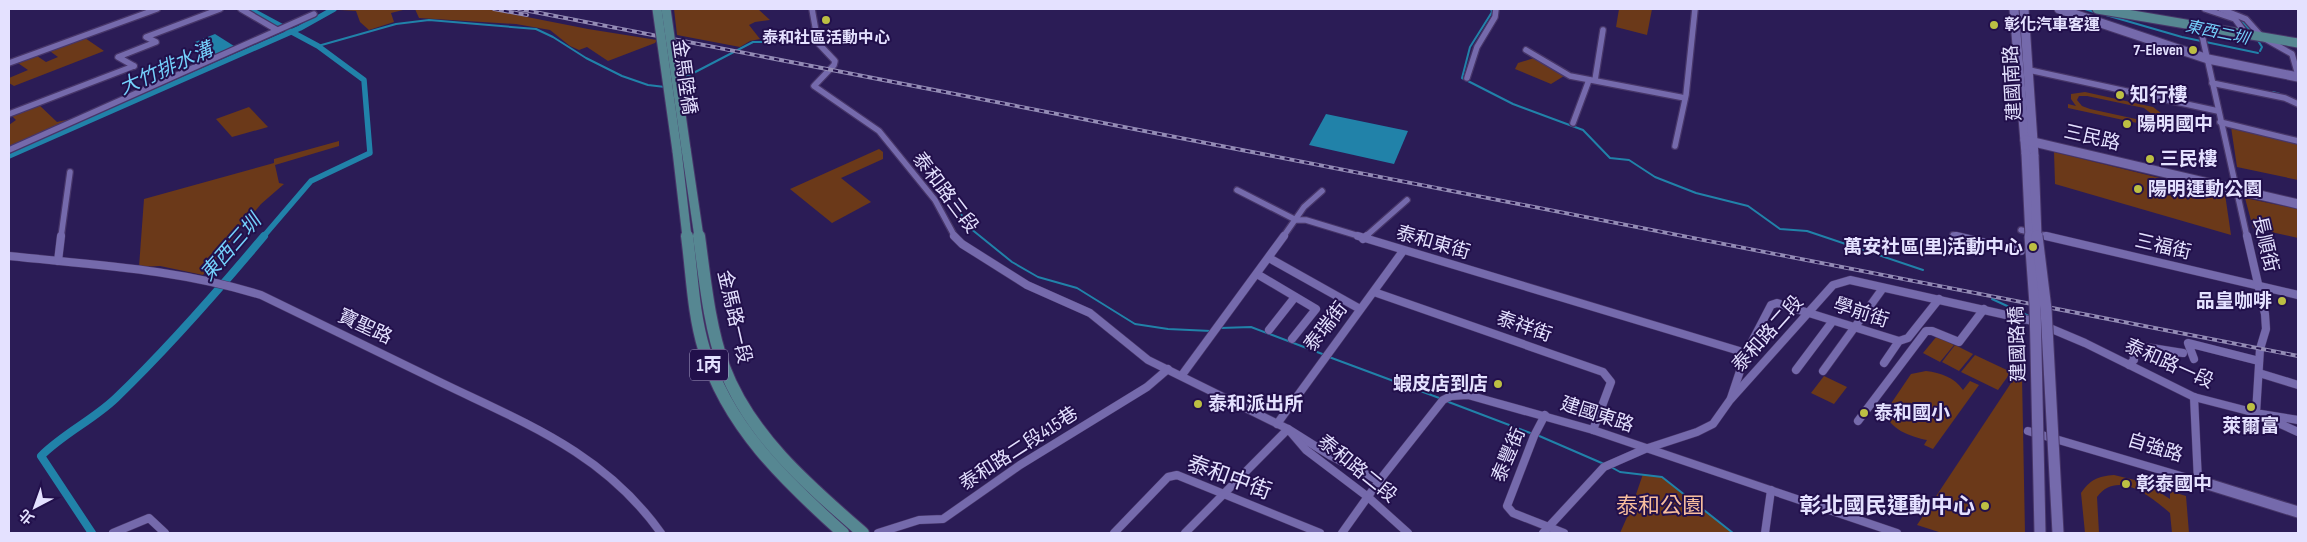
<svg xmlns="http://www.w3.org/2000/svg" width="2307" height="542" viewBox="0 0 2307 542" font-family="'Sofia Sans Condensed','Noto Sans TC',sans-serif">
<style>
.green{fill:#6b3919;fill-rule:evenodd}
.water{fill:#2182a9}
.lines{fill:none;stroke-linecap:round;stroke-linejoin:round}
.stream{stroke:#2182a9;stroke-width:2}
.canal-far1{stroke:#2182a9;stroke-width:5.5}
.canal{stroke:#2182a9;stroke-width:8}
.street-far1-casing{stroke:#473669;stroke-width:8}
.street-casing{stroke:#473669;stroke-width:9}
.secondary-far1-casing{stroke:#473669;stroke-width:11}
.secondary-casing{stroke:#473669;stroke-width:13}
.primary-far1-casing{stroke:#473669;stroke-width:11}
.primary-casing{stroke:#473669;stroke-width:14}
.street-far1{stroke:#756aac;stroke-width:5.5}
.street{stroke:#756aac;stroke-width:8}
.secondary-far1{stroke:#756aac;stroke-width:9}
.secondary{stroke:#756aac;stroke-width:11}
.primary-far1{stroke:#568792;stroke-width:9}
.primary{stroke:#568792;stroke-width:12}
.rail-casing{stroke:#938bb5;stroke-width:4}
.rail{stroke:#22104b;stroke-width:2;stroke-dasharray:5;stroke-linecap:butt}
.secondary-bridge-far1-casing{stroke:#473669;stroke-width:11;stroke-linecap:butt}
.secondary-bridge-casing{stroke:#473669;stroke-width:13;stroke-linecap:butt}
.primary-bridge-casing{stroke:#473669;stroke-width:11;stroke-linecap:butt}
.secondary-bridge-far1{stroke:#756aac;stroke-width:9}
.secondary-bridge{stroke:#756aac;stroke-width:11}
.primary-bridge{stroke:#568792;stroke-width:9}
.poi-dot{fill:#bcbf43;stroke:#22104b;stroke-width:2}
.labels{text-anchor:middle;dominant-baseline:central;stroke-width:4;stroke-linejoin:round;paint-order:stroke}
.far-poi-label{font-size:16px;font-weight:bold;fill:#e4e1ff;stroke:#22104b;text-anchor:start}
.far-water-label{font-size:16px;font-style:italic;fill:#74d0fb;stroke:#22104b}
.shield{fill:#22104b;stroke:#aaa2c9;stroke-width:1}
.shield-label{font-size:18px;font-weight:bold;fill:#e4e1ff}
.street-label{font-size:19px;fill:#e4e1ff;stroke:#22104b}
.poi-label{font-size:19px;font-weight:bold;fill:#e4e1ff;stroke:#22104b;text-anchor:start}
.water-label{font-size:20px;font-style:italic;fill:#74d0fb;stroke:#22104b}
.near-street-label{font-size:22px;fill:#e4e1ff;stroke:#22104b}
.near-park-label{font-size:22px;fill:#f8be9d;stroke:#22104b}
.near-poi-label{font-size:22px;font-weight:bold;fill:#e4e1ff;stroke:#22104b;text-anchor:end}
</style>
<rect width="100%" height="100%" fill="#2b1c56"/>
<g class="green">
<path d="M342,9h65l-16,4 3,9 -25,8 -9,-8 -4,-11 -16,-1z"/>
<path d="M415,9h72l101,20 69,11 -2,3 -47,18 -21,-14 -8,3 -9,-4 -20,-16 -34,-6 -97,-6z"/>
<path d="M674,9h84l12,11 -15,2 -6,3 11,14 -10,2 -10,6 -63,-12z"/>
<path d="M1619,9h33l-5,26 -31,-8z"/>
<path d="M82,36l22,15 -90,35 -5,-3v-5l19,-8 -13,-9 19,-7 12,8 12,-5 -11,-8z"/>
<path d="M1534,58l30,18 -13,8 -36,-15 3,-6z"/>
<path d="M2085,92l68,15 13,10 -1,6 -3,2 12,3v3l-106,-23v-4l8,2 -5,-7v-5zM2079,96h8l57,12 13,10 -2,2 -10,1 -55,-12 -8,-3 -5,-6z"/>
<path d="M37,103l20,19 19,-4 -59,28 -8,-1v-20l7,-5 -6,-6z"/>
<path d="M249,107l19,20 -36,10 -16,-18z"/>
<path d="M2231,127l67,16v37l-61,-13z"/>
<path d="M339,141v5l-64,19 4,18 5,1 -23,20 -58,71 -43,-9 -21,1 5,-68 130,-36v-4z"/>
<path d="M879,149l4,3v7l-42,19 30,24 -39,21 -42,-34z"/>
<path d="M2054,152l171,42 6,41 -176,-51z"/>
<path d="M2245,198l53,11v29l-45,-10z"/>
<path d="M1937,336l17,9 -14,17 -17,-9z"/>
<path d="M1955,345l18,9 -14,17 -17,-9z"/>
<path d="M1975,355l36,17 -13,18 -37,-18z"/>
<path d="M1926,371c15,2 28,6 37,19l7,-9 9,4 -46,64 -9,-4 3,-5c-15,-3 -40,-11 -41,-29l25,-37z"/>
<path d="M2017,374l5,2 3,157h-83l-25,-8z"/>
<path d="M1824,376l23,11 -13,17 -23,-11z"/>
<path d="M1643,474l19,3 71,56h-113l12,-27z"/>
<path d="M2114,475l29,7 27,17v-8l16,5 3,37h-17l-2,-20c-19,-16 -52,-44 -73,-16l2,36h-14l-4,-40c9,-13 17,-17 33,-18z"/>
</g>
<g class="water">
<path d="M215,34l19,12 -18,8 -21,-12z"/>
<path d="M1326,114l82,17 -14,33 -85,-19z"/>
</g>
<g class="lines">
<g class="stream">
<path d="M1491,9l1,3 -22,35 -8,31 51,26 70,26 27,28 19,2 26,17 41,16 52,13 32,23 27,2 116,39"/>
<path d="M2085,9l9,3"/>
<path d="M2213,9l7,2"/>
<path d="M2106,15l76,22 76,16"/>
<path d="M2241,20l10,11"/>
<path d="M2257,39l5,8 -2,4"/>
<path d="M318,46l78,-22 33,-4 107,9 17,8 33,21 36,18 26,9 17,2"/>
<path d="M680,80l73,-38h55"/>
<path d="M2273,92l7,2"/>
<path d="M957,203l8,21 47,38 26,15 39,11 58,36 33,5 43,2"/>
<path d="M1992,299l39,18"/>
<path d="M1220,328l31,-1 74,28"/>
<path d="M1329,357l113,42"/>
<path d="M1446,401l87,33"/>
<path d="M1537,435l67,29"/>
<path d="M1611,467l9,5 42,5 71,56"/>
</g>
<g class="canal-far1">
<path d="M249,9l69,37 46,34 6,73 -59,28 -48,56"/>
<path d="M9,156l291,-128 34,-19"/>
</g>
<path class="canal" d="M92,533l-51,-77c23,-23 52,-36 75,-58 53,-51 101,-106 148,-162"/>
<defs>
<g id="street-far1">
<path d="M241,9l36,21"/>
<path d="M812,9l6,34 17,18 -1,4 -20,21 65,45 56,69 20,37"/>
<path d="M2205,9l30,10 11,15"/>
<path d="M2221,9l25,10 16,18 30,17 6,21"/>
<path d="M2200,26l47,211"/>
<path d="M1526,50l44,26 115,22"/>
<path d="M9,63l148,-54"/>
<path d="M134,66l-16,-9 38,-15 -10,-5 74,-28"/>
<path d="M2029,70l189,41"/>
<path d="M1467,78l10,-31 18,-30 1,-8"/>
<path d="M1595,80l8,-50"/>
<path d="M2212,83l73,15 13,6"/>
<path d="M9,114l125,-48"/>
<path d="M2220,122l78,19"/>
<path d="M1573,123l16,-43"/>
<path d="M1675,146l11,-51 9,-86"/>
<path d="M9,150l305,-136"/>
<path d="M1237,190l59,30h10l56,17"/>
<path d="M2021,230l30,7"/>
<path d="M1953,235l9,2"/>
<path d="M61,237l9,-65"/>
<path d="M1283,237l21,-30 18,-16"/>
<path d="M1365,237l42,-37"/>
</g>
<g id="street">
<path d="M954,236l8,8 65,41 63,28 58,47 140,69 43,27 48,25"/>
<path d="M1358,236l388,117"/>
<path d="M1956,236l65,15"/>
<path d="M2046,236l252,59"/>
<path d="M2247,236l18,78 1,15 -6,20 -4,64"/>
<path d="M1363,239l4,-3"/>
<path d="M9,256c86,9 169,13 252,39 60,29 121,59 181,88 85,41 162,70 219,150"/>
<path d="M1269,258l91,51"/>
<path d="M58,261l3,-25"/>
<path d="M1257,274l59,35 -24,30"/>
<path d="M1374,292l229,80 8,10 -18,48"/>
<path d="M1269,330l26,-33"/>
<path d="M2194,359l-6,-16 71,18"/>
<path d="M1884,363l15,-22 9,-3 31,-39"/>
<path d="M2129,365l5,-5 -1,-15 50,8"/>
<path d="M1796,370l36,-48"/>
<path d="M1823,371l60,-83"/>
<path d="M2259,373l39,12"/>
<path d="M1182,375l102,-139"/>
<path d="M1731,398l15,-45 25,-48 6,-2 122,38"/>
<path d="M2261,414l37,6"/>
<path d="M1545,415l-11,21 -27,70 6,7 51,20"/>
<path d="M1858,421l68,-90h6l27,11 25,-33"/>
<path d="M1277,424l126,-173"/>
<path d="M2028,431l170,50 -4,-84"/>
<path d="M113,533l36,-15 16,15"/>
<path d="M878,533l41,-13 24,-1 77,-54 127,-78 21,-18"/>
<path d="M1114,533l54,-56 9,-2 143,58"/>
<path d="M1185,533l103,-104 18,21 62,47 40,36"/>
<path d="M1342,533l37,-52 64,-81 8,-4 17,-1 125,35 304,103"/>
<path d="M1543,533l61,-66 41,-18 52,-17 16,-8 17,-24 103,-115 17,-5 183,41 52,22 109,54 62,16 42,19"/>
<path d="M1765,533l6,-43"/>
</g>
<g id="secondary-far1">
<path d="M2014,9l12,145"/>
<path d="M2024,9l10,147"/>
<path d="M2059,9l149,50 90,18"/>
<path d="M2025,140l273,64"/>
</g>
<path id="secondary" d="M2198,481l100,31"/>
<g id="primary-far1">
<path d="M2097,9l201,34"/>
<path d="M686,149l13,88"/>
<path d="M677,151l10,86"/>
</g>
<g id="primary">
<path d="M687,236c5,37 6,77 17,113 23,77 81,132 139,184"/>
<path d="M699,236c6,44 10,89 25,131 26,69 85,119 139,166"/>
</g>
</defs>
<use href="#street-far1" class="street-far1-casing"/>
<use href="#street" class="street-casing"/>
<use href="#secondary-far1" class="secondary-far1-casing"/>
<use href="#secondary" class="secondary-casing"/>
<use href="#primary-far1" class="primary-far1-casing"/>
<use href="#primary" class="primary-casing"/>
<use href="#street-far1" class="street-far1"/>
<use href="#street" class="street"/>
<use href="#secondary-far1" class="secondary-far1"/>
<use href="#secondary" class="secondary"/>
<use href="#primary-far1" class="primary-far1"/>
<use href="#primary" class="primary"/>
<defs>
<g id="rail">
<path d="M494,9l33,6"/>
<path d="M519,9l1779,347"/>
</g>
</defs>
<use href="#rail" class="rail-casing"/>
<use href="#rail" class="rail"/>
<defs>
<g id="secondary-bridge-far1">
<path d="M2026,154l4,83"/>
<path d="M2034,156l3,81"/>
</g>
<g id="secondary-bridge">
<path d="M2030,236l5,68 5,229"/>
<path d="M2037,236l9,73 12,224"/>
</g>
<g id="primary-bridge">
<path d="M657,9l20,142"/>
<path d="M666,9l20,140"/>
</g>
</defs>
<use href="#secondary-bridge-far1" class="secondary-bridge-far1-casing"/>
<use href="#secondary-bridge" class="secondary-bridge-casing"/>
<use href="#primary-bridge" class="primary-bridge-casing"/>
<use href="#secondary-bridge-far1" class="secondary-bridge-far1"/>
<use href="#secondary-bridge" class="secondary-bridge"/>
<use href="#primary-bridge" class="primary-bridge"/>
</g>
<g class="poi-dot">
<circle cx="826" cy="20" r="5"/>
<circle cx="1994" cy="25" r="5"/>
<circle cx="2193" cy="50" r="5"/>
<circle cx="2120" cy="95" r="5"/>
<circle cx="2127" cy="124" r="5"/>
<circle cx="2150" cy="159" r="5"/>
<circle cx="2138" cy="189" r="5"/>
<circle cx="2033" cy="247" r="5"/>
<circle cx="2282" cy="301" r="5"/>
<circle cx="1498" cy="384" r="5"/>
<circle cx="1198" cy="404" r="5"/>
<circle cx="2251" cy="407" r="5"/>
<circle cx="1864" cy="413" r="5"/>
<circle cx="2126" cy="484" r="5"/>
<circle cx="1985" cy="506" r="5"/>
</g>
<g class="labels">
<g class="far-poi-label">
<text x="2004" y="25">彰化汽車客運</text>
<text x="826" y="38" text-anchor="middle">泰和社區活動中心</text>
<text x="2183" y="50" text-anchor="end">7-Eleven</text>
</g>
<g class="far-water-label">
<text transform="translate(2217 33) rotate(12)">東西二圳</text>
</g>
<rect class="shield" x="690" y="349.5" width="38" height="31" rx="4"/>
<g class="shield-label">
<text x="709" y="365">1丙</text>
</g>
<g class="street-label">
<text transform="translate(684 77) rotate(82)">金馬陸橋</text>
<text transform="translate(2013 83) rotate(-93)">建國南路</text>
<text transform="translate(2092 138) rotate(13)">三民路</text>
<text transform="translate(945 193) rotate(53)">泰和路三段</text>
<text transform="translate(1433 243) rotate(16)">泰和東街</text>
<text transform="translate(2265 244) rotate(77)">長順街</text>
<text transform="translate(2163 247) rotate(13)">三福街</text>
<text transform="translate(1861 313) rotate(18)">學前街</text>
<text transform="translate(734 317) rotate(77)">金馬路一段</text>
<text transform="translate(365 327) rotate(25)">寶聖路</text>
<text transform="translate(1326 327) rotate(-52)">泰瑞街</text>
<text transform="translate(1524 327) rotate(19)">泰祥街</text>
<text transform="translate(1768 334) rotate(-48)">泰和路二段</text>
<text transform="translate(2018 344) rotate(-92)">建國路橋</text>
<text transform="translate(2169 364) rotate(24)">泰和路一段</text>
<text transform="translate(1597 415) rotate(18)">建國東路</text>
<text transform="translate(2155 448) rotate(17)">自強路</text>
<text transform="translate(1019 449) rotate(-33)">泰和路二段415巷</text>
<text transform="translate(1509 455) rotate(-67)">泰豐街</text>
<text transform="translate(1357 469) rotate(39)">泰和路二段</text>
</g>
<g class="poi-label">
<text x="2130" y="95">知行樓</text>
<text x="2137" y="124">陽明國中</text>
<text x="2160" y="159">三民樓</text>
<text x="2148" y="189">陽明運動公園</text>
<text x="2023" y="247" text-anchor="end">萬安社區(里)活動中心</text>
<text x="2272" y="301" text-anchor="end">品皇咖啡</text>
<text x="1488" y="384" text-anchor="end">蝦皮店到店</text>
<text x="1208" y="404">泰和派出所</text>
<text x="1874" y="413">泰和國小</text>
<text x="2251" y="426" text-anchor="middle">萊爾富</text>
<text x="2136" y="484">彰泰國中</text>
</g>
<g class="water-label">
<text transform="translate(166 69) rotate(-24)">大竹排水溝</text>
<text transform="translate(231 248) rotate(-49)">東西三圳</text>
</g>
<g class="near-street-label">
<text transform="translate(1229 478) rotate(20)">泰和中街</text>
</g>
<g class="near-park-label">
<text x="1660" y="506">泰和公園</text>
</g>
<g class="near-poi-label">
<text x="1975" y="506">彰北國民運動中心</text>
</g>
</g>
<rect width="2307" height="542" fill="none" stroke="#e4e1ff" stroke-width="20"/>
<g transform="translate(35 507) rotate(221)" stroke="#22104b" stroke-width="4" paint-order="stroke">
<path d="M0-4L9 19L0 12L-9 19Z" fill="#e4e1ff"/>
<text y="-8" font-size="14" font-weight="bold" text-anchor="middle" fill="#e4e1ff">北</text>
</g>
</svg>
